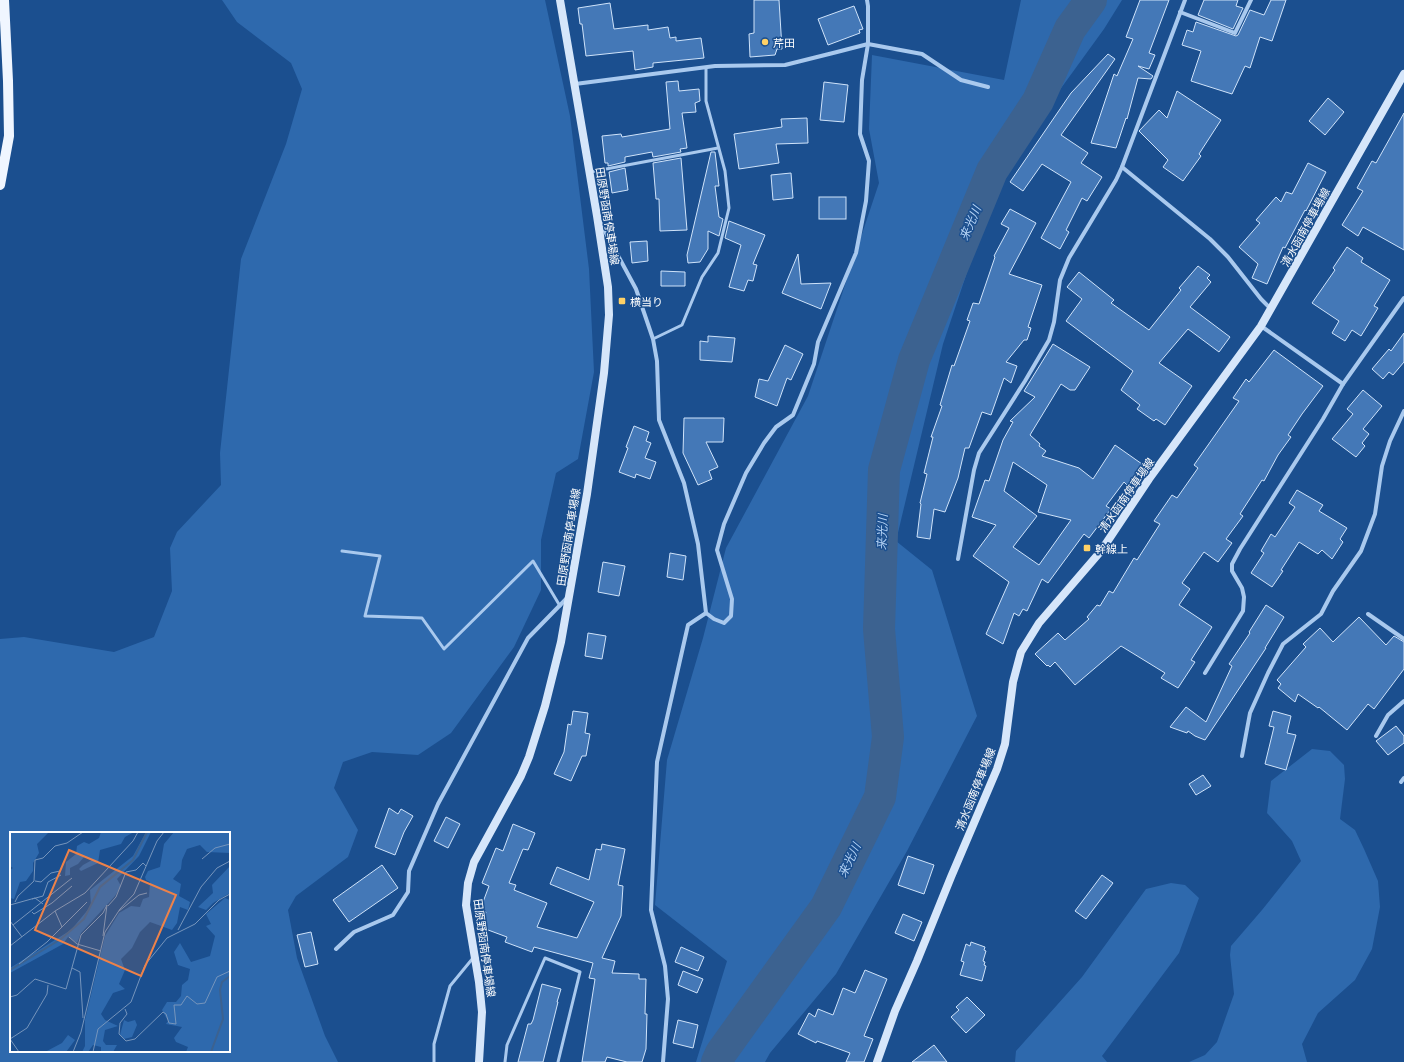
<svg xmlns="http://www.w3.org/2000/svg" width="1404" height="1062" viewBox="0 0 1404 1062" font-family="'Noto Sans','Noto Sans JP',sans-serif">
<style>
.green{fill:#2e69ad;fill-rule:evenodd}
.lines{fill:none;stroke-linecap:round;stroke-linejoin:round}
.river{stroke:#3c6290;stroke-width:32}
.building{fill:#4478b7;stroke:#cfe3fa;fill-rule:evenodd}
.lane{stroke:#a9c9ee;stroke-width:3}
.street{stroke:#a9c9ee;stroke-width:4}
.secondary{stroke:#d6e6fa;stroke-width:8}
.primary{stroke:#f0f6ff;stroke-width:10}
.poi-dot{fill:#ffd166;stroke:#1b4f8f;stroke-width:1.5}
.labels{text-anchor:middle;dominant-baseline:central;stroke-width:3;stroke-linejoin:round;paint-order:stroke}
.poi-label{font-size:11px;fill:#fff;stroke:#1b4f8f;text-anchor:start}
.street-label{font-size:11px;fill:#fff;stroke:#1b4f8f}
.water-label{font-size:12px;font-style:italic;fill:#b5d3f5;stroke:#1b4f8f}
.inset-river{fill:none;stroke:#3c6290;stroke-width:2}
.inset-road{fill:none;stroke:#7695bc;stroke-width:1}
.view{fill:#ee8249;fill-opacity:0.15;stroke:#ee8249;stroke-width:2}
.inset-edge{fill:none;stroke:#fff;stroke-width:2}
</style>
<rect width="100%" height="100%" fill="#1b4f8f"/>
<g class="green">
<path d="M222,0h323l25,116 19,153 5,103 -16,87 -22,14 -15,67v50l-27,57 -63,86 -33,22 -46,-3 -29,10 -9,26 24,42 -10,27 -52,39 -8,14 9,48 28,78 13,26h-338v-423l24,-2 90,15 40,-15 18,-46 -2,-43 7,-16 44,-47 -1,-32 21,-194 45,-115 16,-55 -11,-26 -54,-41zM11,833h218v218h-218z"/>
<path d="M1021,0h101l-18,29 -103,142 -58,173 -47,197 36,29 45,146 -70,135 -71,123 -66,79 -5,9h-69l31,-101 -72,-56 12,-145 36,-122 23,-90 82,-152 71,-213 -10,-54 3,-74 132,25z"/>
<path d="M1312,749l18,2 14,14 1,14 -5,40 15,11 9,19 14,32 2,26 -8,42 -17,31 -37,33 -16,31 5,18h-118l16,-7 12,-13 17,-48 -4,-39 1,-9 31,-36 39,-49 -9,-20 -25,-28 4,-32z"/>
<path d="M1171,883l14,2 14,13 -20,55 -77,103 5,6h-92l1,-11 66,-74 64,-88z"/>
</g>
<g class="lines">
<path class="river" d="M717,1062l4,-9 105,-146 54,-110 8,-60 -9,-108 5,-159 30,-110 78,-189 46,-70 32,-72 21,-29"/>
</g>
<g class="building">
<path d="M754,0h25l3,49h-5l-2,6 -25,2 -1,-23 5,-1z"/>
<path d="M1140,0h29l-20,53 6,2 -6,14 -11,-3 15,10 -2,3 -13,-1 -11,41 -1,-1 -10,30 -25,-5 23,-69 3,2 16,-37 -7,-2z"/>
<path d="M1204,0h34l-2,6 7,2 -10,21 -35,-14z"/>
<path d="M1271,0h15l-14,41 -12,-4 -10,31 -5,-2 -13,28 -41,-13 10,-30 -19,-6 5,-15 6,2 3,-10 40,14 2,-1 12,-25 14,5z"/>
<path d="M610,3l4,26 34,-4v5l20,-3 2,11 6,-1v4l25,-3 3,20 -51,5v4l-18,3 -2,-19 -47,5 -4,-32h-2l-2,-16z"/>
<path d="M854,6l9,23 -4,1 1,3 -32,12 -10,-26z"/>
<path d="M1108,54l7,5 -54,76 27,18 -7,10 21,14 -15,24 -5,-3 -16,32 3,2 -9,17 -19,-11 30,-56 -29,-18 -19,27 -13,-9 61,-89z"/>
<path d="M678,81l1,10 20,-2 1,12 -5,2 1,9 -14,1 5,35 -7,1 1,3 -28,5 -1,-5 -27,5v5l-17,4v-3h-3l-3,-27 19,-2 1,3 48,-8 -4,-47z"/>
<path d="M824,82l24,3 -4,37 -24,-2z"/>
<path d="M1177,91l44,29 -22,34 2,2 -18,25 -20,-14 5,-7 -29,-29 20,-21 8,8z"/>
<path d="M1328,98l16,14 -19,23 -16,-14z"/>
<path d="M1404,113v137l-41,-23 -5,9 -16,-11 21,-34 -6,-3 15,-27 4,2z"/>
<path d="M807,118l1,25 -32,1 3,19 -40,6 -5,-35 48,-7 -1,-8z"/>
<path d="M711,152h4l4,34h-4l4,31 4,2 -4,17 -11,-5v18l-8,13 -12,1 -1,-8z"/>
<path d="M681,158l6,72 -27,1 -1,-32h-3l-3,-36z"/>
<path d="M1308,163l18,9 -20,39 -1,-1 -20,38 -2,-1 -16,37 -15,-6 6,-14 -19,-17 21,-24 -4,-3 20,-23 5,5 5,-10 6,2z"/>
<path d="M625,168l3,22 -16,3 -3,-21z"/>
<path d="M791,173l2,25 -20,2 -2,-25z"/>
<rect x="819" y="197" width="27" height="22"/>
<path d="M1010,209l26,14 -27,51 33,11 -14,42 3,1 -4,12h-3l-18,22 11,4 -6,17 -7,-5 -13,37 -9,-3 -13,36h-4l-7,30 -13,34 -11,-3 -4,30 -13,-2 4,-33 -1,-1 7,-29 -3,-1 9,-36h-2l11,-31 -2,-1 12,-40 2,1 16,-45 -3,-1 6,-17 6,1 16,-47 -1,-1 15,-28 -8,-4z"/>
<path d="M729,221l36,14 -12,29 4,1 -4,16 -5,-1 -4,11 -15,-4 12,-42 -16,-7z"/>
<path d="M647,241l1,20 -16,2 -2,-21z"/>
<path d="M1347,247l16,11 -2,4 29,18 -16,26 4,2 -17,28 -9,-6 -7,11 -13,-8 7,-12 -27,-18 23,-33 -2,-2z"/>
<path d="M798,254l3,30 30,-1 -10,26 -39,-16z"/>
<path d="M1198,266l12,9 -3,3 4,4 -21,25 40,30 -11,15 -31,-23 -29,34 33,23 -27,39 -9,-6 -2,2 -17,-12 3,-4 -19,-15 12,-19 -67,-50 16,-22 -15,-12 12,-15 35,28 -3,3 38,27 32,-40 -2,-2z"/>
<path d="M661,271l24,1v14h-24z"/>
<path d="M1404,333v29l-11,13 -4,-3 -6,7 -11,-10 17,-20 2,2z"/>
<path d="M708,336l27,2 -3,24 -32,-2v-19l8,1z"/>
<path d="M1053,344l37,23 -15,23h-5l-9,-6 -31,51 10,9 -1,2 7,5 -4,5 37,12 14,11 22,-34 27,19 -14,22 -4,-4 -18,24 5,3 -22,29 -5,-4 -36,49 -6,-4 -15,32 -4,-2 -4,7 -5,-3 -11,31 -17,-10 23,-52 -36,-26 23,-31 -24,-8 13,-37 4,1 14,-41 10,-18 -3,-1 25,-24 -11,-6zM1013,462l34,23 -9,27 33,8 -32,45 -26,-18 24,-31 -33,-25z"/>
<path d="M785,345l18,9 -12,26 -4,-2 -10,28 -22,-9 4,-18 9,2z"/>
<path d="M1274,350l49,36 -21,28 -14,21 3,2 -13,18 -14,26 -2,-1 -22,34 3,2 -17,23 6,4 -14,19 -14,-10 -22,31 8,6 -11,16 33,22 -21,33 4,2 -17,26 -17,-10 4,-5 -44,-27 -46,39 -20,-23 -5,5 -2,-2 -1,1 -12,-12 23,-21 7,7 24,-21 -2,-2 10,-12 3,1 9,-15 4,2 21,-35 3,2 23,-36 -6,-3 18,-26 5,3 21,-30 -4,-3 45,-64 -6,-3 13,-19 3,3z"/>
<path d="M1363,390l19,16 -19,23 6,5 -7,9 3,3 -9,11 -24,-18 21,-25 -6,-5z"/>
<path d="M684,418h40l-1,24h-17l12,25 -9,4 3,8 -14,6 -15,-32z"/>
<path d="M634,426l15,6 -3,9 5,2 -6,15 11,4 -6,17 -14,-5 -1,4 -16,-6 9,-24 -2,-1z"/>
<path d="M1297,490l26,15 -4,6 28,17 -7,11 3,3 -11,17 -10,-9 -4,4 -19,-12 -18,28 2,1 -11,16 -21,-14 13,-20 -3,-2 10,-17 4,3 20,-30 -6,-4z"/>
<path d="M670,553l16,3 -3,24 -16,-3z"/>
<path d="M603,562l22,4 -6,30 -21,-4z"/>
<path d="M1266,605l18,12 -19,31h1l-61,92 -10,-4 -7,-5 -1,2 -17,-6 16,-20 20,15 26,-56 -3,-2 21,-31 -1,-1z"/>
<path d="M1359,617l27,28 8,-9 10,6v27l-30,40 -6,-5 -21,26 -28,-23 -1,1 -20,-14 -3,8 -17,-14 3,-4 -4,-4 29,-33 -3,-3 17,-16 13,14z"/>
<path d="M588,633l18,3 -4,23 -17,-3z"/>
<path d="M573,711l15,2 -3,20 5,1 -4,22h-4l-11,25 -17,-7 10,-22 4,-28 3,1z"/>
<path d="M1273,711l18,5 -4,17 9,2 -10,35 -21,-6 9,-37 -5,-1z"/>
<path d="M1396,726l8,10v7l-16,12 -12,-14z"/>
<path d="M1203,775l8,11 -15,9 -7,-11z"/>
<path d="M389,808l9,6 3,-5 12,7 -9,16 -9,23 -20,-8z"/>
<path d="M446,817l14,7 -12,24 -14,-7z"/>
<path d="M513,824l22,9 -7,17 -5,-1 -14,34 7,2 -2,5 33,13 -10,24 40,11 17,-36 -44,-18 7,-17 32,13 7,-31 5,1 1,-6 23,5 -7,36 5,1 -2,30 -19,42 13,3 -3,12 27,1v5h7l-1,35h2l-1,35 -4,13h-15l-20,-5 -2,5h-23l13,-83 -6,-1 4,-15 -59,-16 -2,5 -27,-10 2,-5 -27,-10 6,-15 -6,-2 9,-24 -7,-3 14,-35 7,3z"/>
<path d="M908,856l26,9 -10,29 -26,-9z"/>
<path d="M382,865l16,23 -49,34 -16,-22z"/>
<path d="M1102,875l11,8 -27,36 -11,-8z"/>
<path d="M903,914l19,8 -8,19 -19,-8z"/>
<path d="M311,932l7,32 -13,3 -8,-32z"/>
<path d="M971,942l14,5 -1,3 2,1 -3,10 2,1 -1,3 2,1 -4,15 -22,-6 4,-13 -3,-1 5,-17 4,2z"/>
<path d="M681,947l23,10 -6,14 -23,-9z"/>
<path d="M865,970l22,9 -23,57 9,3 -9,23h-18l4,-9 -33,-12 -1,2 -18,-9 11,-21 6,4 3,-8 15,6 10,-27 12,5z"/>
<path d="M683,971l20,8 -6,14 -19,-8z"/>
<path d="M542,984l19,5 -4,13h1l-15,60h-25l10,-38h3l2,-4z"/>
<path d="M967,997l18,18 -19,18 -15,-16 8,-7 -3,-3z"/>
<path d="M678,1020l20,5 -5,23 -20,-5z"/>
<path d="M934,1045l13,17h-35z"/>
</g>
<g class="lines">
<g class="lane">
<path d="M590,172l128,-24"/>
<path d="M653,339l29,-14 20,-48 16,-24 11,-45 -4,-37 -19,-70v-33"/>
<path d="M342,551l38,5 -15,60 57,2 22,31 89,-88 27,45"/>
<path d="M434,1062v-18l16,-58 23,-28"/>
<path d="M505,1062l2,-17 38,-87 35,14 -22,90"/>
</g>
<g class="street">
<path d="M1180,12l55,21 16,-33"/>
<path d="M575,84l140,-18 70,-1 52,-13 31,-8 54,10 39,26 27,7"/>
<path d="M1122,167l88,72 18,18 33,42 10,10"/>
<path d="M600,222l36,67 17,50 4,22 2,59 25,63 14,61 8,69 8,6 10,4 7,-7 1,-17 -15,-49 7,-26 22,-51 18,-30 12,-16 17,-12 21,-51 4,-22 38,-89 10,-52 3,-40 -9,-27 2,-54 6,-36v-38l-1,-6"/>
<path d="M1261,326l82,58"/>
<path d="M958,559l16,-89 5,-17 46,-72 24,-41 5,-18 6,-42 9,-22 47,-78 6,-13 63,-167"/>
<path d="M1368,614l36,25"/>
<path d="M1205,673l38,-62 1,-14 -2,-9 -10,-17v-7l8,-15 83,-130 20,-35 61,-86"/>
<path d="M1376,736l12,-21 16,-14"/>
<path d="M1242,756l8,-43 18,-40 15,-29 38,-30 12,-23 28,-40 14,-37 7,-48 8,-25 14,-30"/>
<path d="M1401,782l3,-4"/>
<path d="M336,949l18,-17 39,-17 15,-23 1,-21 29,-67 90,-166 40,-41"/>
<path d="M663,1062l5,-63 -3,-33 -14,-56 6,-148 31,-137 18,-12"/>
</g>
<g class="secondary">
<path d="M479,1062l3,-50 -3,-30 -13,-77 2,-22 6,-21 47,-86 8,-19 16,-51 16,-64 26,-148 17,-121 5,-58 -1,-28 -11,-71 -37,-216"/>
<path d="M877,1062l18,-51 22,-50 34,-84 46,-108 8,-25 8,-62 8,-30 18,-29 62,-72 48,-72 112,-153 143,-252"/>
</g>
<path class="primary" d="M0,185l9,-49 -1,-55 -4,-81"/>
</g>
<g class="poi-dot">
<circle cx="765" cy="42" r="4"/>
<rect x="618" y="297" width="8" height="8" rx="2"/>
<rect x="1083" y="544" width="8" height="8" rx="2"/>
</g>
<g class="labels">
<g class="poi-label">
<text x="773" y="42">芹田</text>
<text x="630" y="301">横当り</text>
<text x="1095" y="548">幹線上</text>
</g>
<g class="street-label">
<text transform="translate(608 216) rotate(81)">田原野函南停車場線</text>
<text transform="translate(1305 227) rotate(-61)">清水函南停車場線</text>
<text transform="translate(1126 495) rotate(-55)">清水函南停車場線</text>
<text transform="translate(568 537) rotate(-81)">田原野函南停車場線</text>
<text transform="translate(975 789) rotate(-68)">清水函南停車場線</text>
<text transform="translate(485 948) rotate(82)">田原野函南停車場線</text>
</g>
<g class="water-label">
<text transform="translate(970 223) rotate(-67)">来光川</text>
<text transform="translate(882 532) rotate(-88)">来光川</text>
<text transform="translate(849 860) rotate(-64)">来光川</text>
</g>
</g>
<g transform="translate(10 832)">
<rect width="220" height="220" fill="#1b4f8f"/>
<path d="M0,0h39l-12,12 2,9 -6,10v8l-7,10 -6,1 -6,17 -4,-1v-28l3,-2 -3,-2zM91,0h33l-9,5 -4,7 -21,6 -2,13 -17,8 -2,-2 4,-4 9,-5 -8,-3 -6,7 -8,4v7l-5,1 1,-14 10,-8 1,-8 7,-4 5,2 10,-6zM136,0h5l-12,24 -22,23 4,7 -6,10 -34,37 -4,10 -9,-6 -5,7 -53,29v-5l61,-38 20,-24 -1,-16 43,-34zM164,0h56v21l-23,-1 -7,-7 -13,4 -5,11 -1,9 -8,10 8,5 -2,12 11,6 -2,8 -8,-3 -3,16 -5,7 -22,-8 -10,10 -8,16 -11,11 4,11 -6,14 6,5 -12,4 -12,21 4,6 13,6 -13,4 -2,11 3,4h11l-4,7h-12v-5l-8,-2 -5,7h-6l3,-6v-26l20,-84 14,-23 12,-7 9,1 3,-8 6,-2 1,-15 -4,-2 -1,-3 3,-6 12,-4 4,-23zM220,34v27l-17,10 -7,7 -8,-3 15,-14 -1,-8zM215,66l5,2v152h-44l2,-5 -12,-5 -2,-4 8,-11 -16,-3 2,-3 -6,-11 5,-8h9l5,-6 1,-11 6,-5 2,-11 -12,-4 -4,-13 6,-9 11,19 19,-6 5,-20 -9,-10 5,-2 -5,-10zM114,188l4,2 7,-2 2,5 -5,12 -8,2 -4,-4zM58,203l7,5 -9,12h-21l17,-9z" fill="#2e69ad"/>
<path class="inset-river" d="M0,138l51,-31 23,-20 16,-32 33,-27 14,-28M201,220l12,-33 -3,-29 2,-8 8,-6"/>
<path class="inset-road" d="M192,27l13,-11 15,-4M25,49l6,1 10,-9 9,-2M22,67l11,-3 5,-14 13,-7M5,70l3,-6 16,-15 1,-21 8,-2 12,-12 12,-3 16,-11M0,73l25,-7 8,6M98,74l8,-9 10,-25 10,-2 7,-7 3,3M45,79l7,16M109,79l20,-16 8,-2M22,80l2,2 18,-11 20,-17M0,89l12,16M3,93l59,-47M168,98l23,-43 16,-19 13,-7M59,105l8,7 24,7M0,114l45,-35 30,-18 48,-52 5,-9M9,132l28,-22 40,-40M62,136l8,4 3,46M0,165l7,-2 18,-16 31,10 15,-54 22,-22 4,-8 -4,31M115,177l2,5 -7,9 -1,11 7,7 9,-2 28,-27 3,2 3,9 7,1 -2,-19h7l6,-9 10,8 8,-1 12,-26 13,-6M0,207l17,-11 20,-34 1,-9M0,207l9,13M63,220l8,-20 24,-100 15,-23 14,-15 23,-53 7,-9M83,220l5,-23 33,-27 14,-37 22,-27 28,-14 24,-24 11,-6"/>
<path class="view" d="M59,18l107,45 -35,81 -106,-46z"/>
<rect width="220" height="220" class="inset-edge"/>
</g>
</svg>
